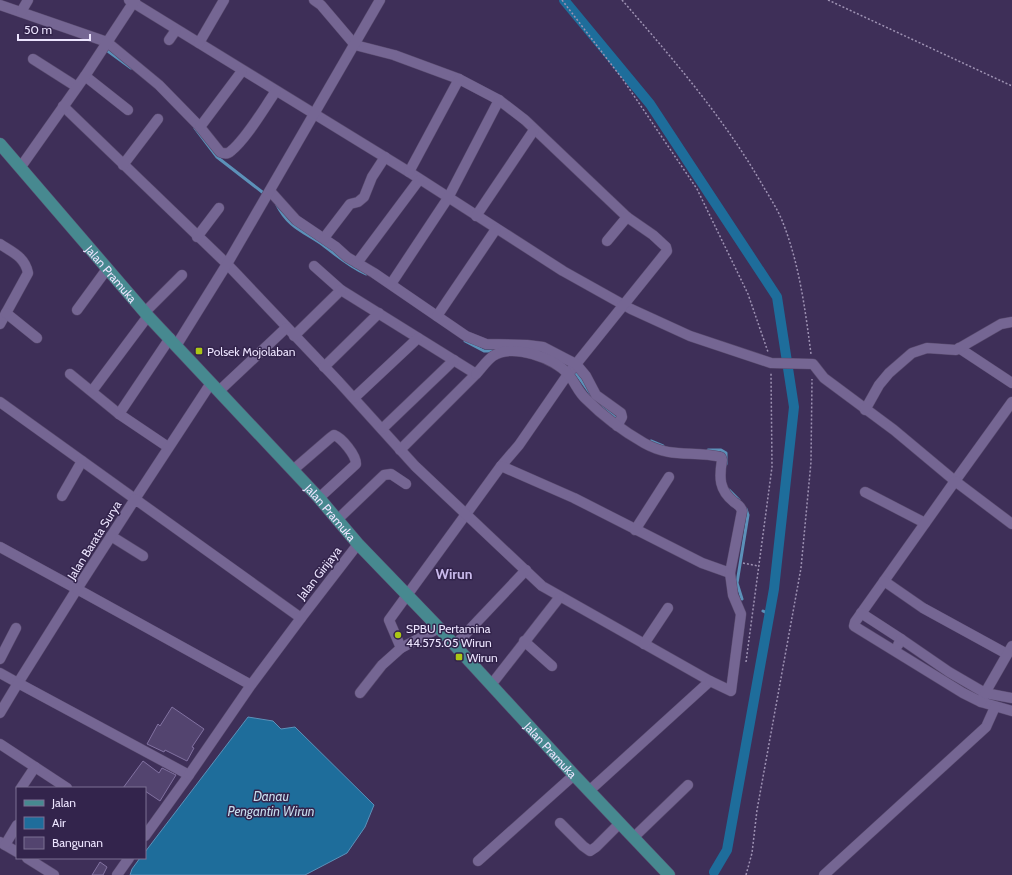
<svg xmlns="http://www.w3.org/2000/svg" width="1012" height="875" viewBox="0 0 1012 875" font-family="Cabin,sans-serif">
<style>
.water{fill:#1e6d9b;stroke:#5c91b9}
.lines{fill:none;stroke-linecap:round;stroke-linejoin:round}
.stream{stroke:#5c91b9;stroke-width:3}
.canal{stroke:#1e6d9b;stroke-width:10}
.building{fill:#53446f;stroke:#8272a1}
.minor-casing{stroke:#594b6e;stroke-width:11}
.major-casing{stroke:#594b6e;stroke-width:13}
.path{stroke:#9e92b3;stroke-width:1.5;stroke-dasharray:2 2;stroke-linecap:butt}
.minor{stroke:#756693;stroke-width:10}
.major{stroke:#478990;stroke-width:12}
.poi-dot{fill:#abc615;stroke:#33244c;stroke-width:1.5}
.labels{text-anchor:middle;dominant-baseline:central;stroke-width:3;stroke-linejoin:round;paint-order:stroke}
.street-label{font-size:12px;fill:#ece4fe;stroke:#33244c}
.poi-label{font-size:12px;fill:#ece4fe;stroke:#33244c;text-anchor:start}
.water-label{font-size:13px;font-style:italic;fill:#c7dded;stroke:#33244c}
.quarter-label{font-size:14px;font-weight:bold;fill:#c9b9eb;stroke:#33244c}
</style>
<rect width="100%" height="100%" fill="#3e2f58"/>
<path class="water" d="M248,717l25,4 8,8 14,-2 79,78 -9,22 -18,26 -42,22h-175l2,-6 8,-11h5v-6z"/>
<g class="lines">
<g class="stream">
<path d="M105,49l26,19"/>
<path d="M195,128l22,29 49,38"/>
<path d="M277,205c12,23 26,26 46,40 14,11 27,22 43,29"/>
<path d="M465,341l19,10h11"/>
<path d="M561,362l14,10 17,24"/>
<path d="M597,401l20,18"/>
<path d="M651,441l12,5"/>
<path d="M708,450h13l5,3v11"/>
<path d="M729,490l10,10"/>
<path d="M742,599l-5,-16 11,-68 -2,-6"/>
<path d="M763,611l6,3"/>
</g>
<path class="canal" d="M564,0l86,104 127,193 17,110 -20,182 -47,261 -13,22"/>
</g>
<g class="building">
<path d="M172,707l32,22 -12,18 2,1 -7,13 -22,-11 -1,2 -17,-8 11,-20 2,2z"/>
<path d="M143,761l16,12 3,-5 14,7 -16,26 -15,-10v-3h-22z"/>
<path d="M100,862l7,5 -4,8h-11z"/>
</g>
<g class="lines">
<defs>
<g id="minor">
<path d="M129,0l280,172 154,99 68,38 59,27 81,27 42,1 11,14 70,52 61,51 57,-79"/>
<path d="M314,0l7,5 34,40 39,10 65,24 40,21 26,20 102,97 26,18 13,12 1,4 -99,123 -49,71 -18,21 -112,154 12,28 38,-20"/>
<path d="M0,5l107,37 52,43 41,42 20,25c4,2 8,2 11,-1 16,-13 33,-43 45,-60"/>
<path d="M21,12l7,-12"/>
<path d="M169,40l7,-10"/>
<path d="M199,43l25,-43"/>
<path d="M33,59l44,28"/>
<path d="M85,76l43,34"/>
<path d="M63,106l164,158 112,118 76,84 127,120 168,95 -121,110"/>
<path d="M200,127l42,-56"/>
<path d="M123,165l35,-46"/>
<path d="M20,168l65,-92 50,-76"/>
<path d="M409,172l50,-93"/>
<path d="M270,191l26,29 40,27 11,10 27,16 92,63 20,8 41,1 16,2 23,12 10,5 10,12 10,19 25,18 1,4 -5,9"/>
<path d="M476,216l58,-86"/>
<path d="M197,237l22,-29"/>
<path d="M324,238l26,-34 8,-2 6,-5 8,-20 13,-20"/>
<path d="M607,241l20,-24"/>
<path d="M0,244c12,8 25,13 28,29l-28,51"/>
<path d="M357,263l62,-83"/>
<path d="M314,266l27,24 135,84 -76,76"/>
<path d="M391,284l57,-86 51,-98"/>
<path d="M77,310l30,-41"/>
<path d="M145,312l37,-37"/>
<path d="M6,313l31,25"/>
<path d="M437,316l59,-87"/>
<path d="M294,336l47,-46"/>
<path d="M176,346l51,-82 153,-264"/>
<path d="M959,348l53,35"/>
<path d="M324,367l55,-54"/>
<path d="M70,374l49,40 49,33"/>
<path d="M476,374c5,-5 11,-14 17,-18 20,-13 61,2 75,18 7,8 10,18 18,25 17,17 37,32 58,44 28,16 49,7 77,14l1,3c-3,18 -3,30 12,42 4,3 7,4 8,9l-12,62 -28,-10 -128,-65 -73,-32"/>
<path d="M92,391l56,-75"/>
<path d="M219,391l67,-63"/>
<path d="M354,398l64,-60"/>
<path d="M0,402l135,97 76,-116"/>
<path d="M865,410l14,-25 10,-12 23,-20 15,-5 29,2 45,-26 11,-2"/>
<path d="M119,414l51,-76"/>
<path d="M382,429l72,-69"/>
<path d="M293,470l37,-32 4,-3c8,3 22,20 22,29l-37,34"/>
<path d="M865,492l60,31"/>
<path d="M62,496l20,-35"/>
<path d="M337,520l47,-45 7,-1 15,10"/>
<path d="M1012,524l-57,-43 -100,141 -1,4 109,67 18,9 31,9"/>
<path d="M635,530l34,-53"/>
<path d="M111,536l32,20"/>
<path d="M0,547l77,42 -59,94 -18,-10"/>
<path d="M884,581l39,27 84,46"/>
<path d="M861,613l40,26 -3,6"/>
<path d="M301,618l57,-74"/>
<path d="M901,639l48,33 36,21 -4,9"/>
<path d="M524,641l28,25"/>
<path d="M644,644l24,-36"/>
<path d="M455,645l71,-75"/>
<path d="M1012,646l-27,47 27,5"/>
<path d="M0,659l16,-31"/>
<path d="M710,681l21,10 10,-77 -8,-19 -3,-22"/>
<path d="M491,685l68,-87"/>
<path d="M360,693l22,-28 19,-17"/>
<path d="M0,713l18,-30 171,92 -44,61"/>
<path d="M0,744l67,44"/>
<path d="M189,775l62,-90 50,-67 -166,-119 -58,90 174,96"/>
<path d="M21,788l14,-21"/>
<path d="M560,823l23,23 7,5 6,-4 24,-24"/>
<path d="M634,837l54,-52"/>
<path d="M0,842l17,10"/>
<path d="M5,845l12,-20"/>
<path d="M27,858l27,17"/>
<path d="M478,861l96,-86"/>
<path d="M117,875l12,-17"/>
<path d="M824,875l162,-148 9,-20"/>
</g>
<g id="major">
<path id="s1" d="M0,144l148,172 171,182 39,46 81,84 135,147 95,100"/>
</g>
</defs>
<use href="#minor" class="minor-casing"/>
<use href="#major" class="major-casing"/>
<g class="path">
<path d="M562,0l62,81 73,108 51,105 20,58"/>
<path d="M622,0c51,59 102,118 141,186 6,10 13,21 18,32 18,43 24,90 30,136"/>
<path d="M828,0l184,86"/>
<path d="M743,563l15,3"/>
<path d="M746,662l26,-195 -1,-94"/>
<path d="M746,875l6,-22 5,-43 44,-242 10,-106 1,-83"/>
</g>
<use href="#minor" class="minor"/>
<use href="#major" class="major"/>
</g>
<g class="poi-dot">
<rect x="195" y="347" width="8" height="8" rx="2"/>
<circle cx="398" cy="635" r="4"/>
<rect x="455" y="653" width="8" height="8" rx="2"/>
</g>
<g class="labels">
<g class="street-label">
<text stroke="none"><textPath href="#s1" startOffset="171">Jalan Pramuka</textPath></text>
<text stroke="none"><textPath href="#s1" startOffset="495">Jalan Pramuka</textPath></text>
<text transform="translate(94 540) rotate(-58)">Jalan Barata Surya</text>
<text transform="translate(319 573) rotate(-52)">Jalan Girijaya</text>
<text stroke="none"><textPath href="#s1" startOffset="819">Jalan Pramuka</textPath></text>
</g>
<g class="poi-label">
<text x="207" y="351">Polsek Mojolaban</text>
<text x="406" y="628">SPBU Pertamina<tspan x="406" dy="14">44.575.05 Wirun</tspan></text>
<text x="467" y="657">Wirun</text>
</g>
<g class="water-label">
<text x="271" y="796">Danau<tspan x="271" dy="15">Pengantin Wirun</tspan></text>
</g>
<g class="quarter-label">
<text x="454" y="574">Wirun</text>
</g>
</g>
<rect x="16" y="787" width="130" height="72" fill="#33244c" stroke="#7d7193"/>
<rect x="24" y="800" width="20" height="6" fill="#478990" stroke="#7d7193"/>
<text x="52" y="807" font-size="12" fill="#ece4fe">Jalan</text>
<rect x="24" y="817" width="20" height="12" fill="#1e6d9b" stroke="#7d7193"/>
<text x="52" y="827" font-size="12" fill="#ece4fe">Air</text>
<rect x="24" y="837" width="20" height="12" fill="#53446f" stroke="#7d7193"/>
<text x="52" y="847" font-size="12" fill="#ece4fe">Bangunan</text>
<path d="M18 34v6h72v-6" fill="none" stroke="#ece4fe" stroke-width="2"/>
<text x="24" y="34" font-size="12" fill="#ece4fe" stroke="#33244c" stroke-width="3" paint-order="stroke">50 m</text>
</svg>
